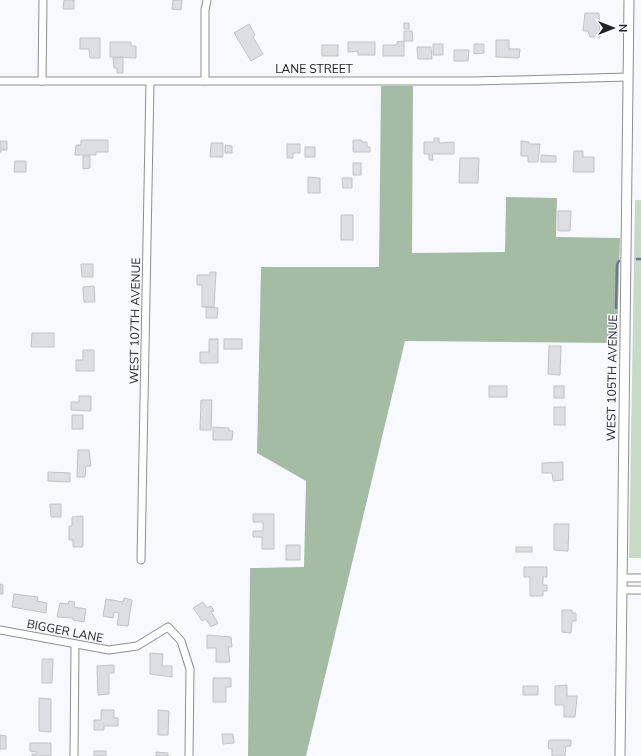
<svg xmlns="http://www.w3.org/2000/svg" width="641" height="756" viewBox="0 0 641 756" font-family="'Nunito Sans',sans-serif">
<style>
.green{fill:#c6dac5}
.forest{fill:#a4bca3}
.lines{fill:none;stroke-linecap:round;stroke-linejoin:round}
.stream{stroke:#71768a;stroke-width:2.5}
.building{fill:#dddee3;stroke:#c1c2c7}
.minor-casing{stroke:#8e8f93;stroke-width:9}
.tertiary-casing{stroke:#8e8f93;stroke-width:11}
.minor{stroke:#fff;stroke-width:7}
.tertiary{stroke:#fff;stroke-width:9}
.labels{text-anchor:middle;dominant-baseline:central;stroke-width:3;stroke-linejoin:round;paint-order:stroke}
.street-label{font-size:12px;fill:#232325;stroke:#f8f9fe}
</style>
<rect width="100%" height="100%" fill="#f8f9fe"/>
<path class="green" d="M635,200h6v358h-12z"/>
<path class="forest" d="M381,86h32l-1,167 93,-1 1,-55 51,1 -1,39 64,1 -3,105 -212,-2 -99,415h-58l2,-188 54,-1 2,-86 -49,-28 4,-186h118z"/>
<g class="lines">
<g class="stream">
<path d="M637,259h4"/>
<path d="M616,308l1,-44 2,-3"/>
</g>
</g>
<g class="building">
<path d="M64,0h10v9h-11z"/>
<path d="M173,0h9l-1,10 -9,-1z"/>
<path d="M585,13h14l1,24h-10l-2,-6h-5z"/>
<rect x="404" y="23" width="5" height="6"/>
<path d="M249,24l6,11 -2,2 10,17 -12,7 -17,-28z"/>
<path d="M404,31h8l1,10h-9z"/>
<path d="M80,38h20v20h-10l-1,-9h-9z"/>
<path d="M496,40h13v9h11l-1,9 -23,-1z"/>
<path d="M404,41v15h-21v-11h14v-3z"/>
<path d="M110,42h21v4h5v12l-26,-1z"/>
<path d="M348,42h27v13h-17v-4l-10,1z"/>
<rect x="433" y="44" width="10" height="11"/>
<path d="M474,44h10v9l-10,1z"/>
<rect x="322" y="45" width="16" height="11"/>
<path d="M417,47h14l1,12h-14z"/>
<path d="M454,50h15l-1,11h-14z"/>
<path d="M123,57v16h-6v-5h-3l-1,-10z"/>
<path d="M434,138h5v5l15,-1v12h-22l1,6h-4v-6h-5v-12h10z"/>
<path d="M81,140h27v12h-12v3h-21l1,-10h5z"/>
<path d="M353,140h8l1,2h5v5h3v5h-17z"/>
<path d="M0,141h7v9h-6v2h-1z"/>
<path d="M521,141l8,1v2h11l-2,18h-10v-6h-7z"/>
<path d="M211,143h12v14h-13z"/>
<path d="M287,144h13v9h-7v5h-6z"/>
<path d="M225,145l7,1v7h-7z"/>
<rect x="305" y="147" width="10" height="10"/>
<path d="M574,151h9v6h11v15h-21z"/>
<path d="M541,155l15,1v6h-15z"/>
<path d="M83,156h7v12l-7,1z"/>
<path d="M460,158h19l-1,25h-19z"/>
<path d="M15,161h11v11h-12z"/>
<rect x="353" y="163" width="8" height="12"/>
<path d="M308,177l12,1v15h-12z"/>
<path d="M342,178h10v10h-9z"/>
<path d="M558,211h13l-1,20h-12z"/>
<rect x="341" y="215" width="12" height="25"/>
<path d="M81,264h12v13h-11z"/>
<path d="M210,272h6l-2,35h-12v-22h-5v-10h13z"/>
<path d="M94,286l1,16h-11l-1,-15z"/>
<path d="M206,307l12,1 -1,10h-11z"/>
<path d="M32,333h22v14h-23z"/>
<path d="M209,339h9v24h-18v-11h9z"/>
<rect x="224" y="339" width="18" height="10"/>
<path d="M549,346h12l-1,29 -12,-1z"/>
<path d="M83,350h11v21h-18v-11h7z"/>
<rect x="489" y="386" width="18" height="11"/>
<rect x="554" y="386" width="10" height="12"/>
<path d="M79,396h12v15l-20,-1v-8h8z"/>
<path d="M201,400h11l-1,30h-11z"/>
<rect x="554" y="407" width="11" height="18"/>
<rect x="72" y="415" width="11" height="14"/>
<path d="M213,427l16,1v3h4l-1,9h-19z"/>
<path d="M78,450h11l2,16h-5l-1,11h-8z"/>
<path d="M563,462v18l-10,1 -1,-8h-10v-10z"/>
<path d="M48,472l22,1v9l-22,-1z"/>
<path d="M50,504h11v13h-10z"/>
<path d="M253,514h21v35h-12v-12h-9v-6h10v-9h-10z"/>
<path d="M83,516v31h-10v-7h-4v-14h3v-9z"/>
<path d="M554,524h15l-1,27 -14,-1z"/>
<rect x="286" y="545" width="14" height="15"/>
<rect x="516" y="547" width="16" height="5"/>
<path d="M524,567h23v10h-4v8h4v6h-4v5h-13v-19h-6z"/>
<path d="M0,584l3,1v9h-3z"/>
<path d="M14,594l24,3 -1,4 10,2 -1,10 -34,-6z"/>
<path d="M124,598l8,2 -4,26 -11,-1 2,-12 -5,-1 -1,6 -10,-2 3,-17 17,3z"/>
<path d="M69,601l6,1 -1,5 12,2 -2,13 -11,-2v-2l-16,-1 3,-14 8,1z"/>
<path d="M203,602l4,6 4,-2 3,5 -3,1 7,11 -7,4 -5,-8 -4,2 -9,-13z"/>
<path d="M562,610h10v3h4v8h-4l-1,12 -9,-1z"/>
<path d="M207,635l24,2 1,10h-4l2,15h-14v-14h-9z"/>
<path d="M150,653l13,1 -1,12h10v11l-22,-3z"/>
<path d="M42,659h11l-1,24h-10z"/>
<path d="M114,665v8h-5v21l-11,1 -1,-29z"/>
<path d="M213,678h18v9h-5v15h-13z"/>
<path d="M567,685v11h10l-2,21h-11v-12h-9v-19z"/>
<rect x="523" y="686" width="15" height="9"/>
<path d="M39,698l12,1v33l-12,-1z"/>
<path d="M101,710h13v8h4v8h-14v4h-10v-10h7z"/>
<path d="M158,710l11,1 -1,24h-10z"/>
<path d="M222,734h11l1,9 -11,1z"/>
<path d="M0,735l6,1v13h-6z"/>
<path d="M549,740h22v6h-5l-1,10h-13v-7l-4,-1z"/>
<path d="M30,743h21v13h-19v-2h4l1,-2 -7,-1z"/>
<rect x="94" y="751" width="12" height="5"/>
<path d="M156,752l12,1v3h-12z"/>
</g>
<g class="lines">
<defs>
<g id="minor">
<path d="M0,81h475l153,-4"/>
<path d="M42,81l1,-81"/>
<path d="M205,81v-71l2,-10"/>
<path d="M141,560l9,-478"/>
<path d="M622,578h19"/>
<path d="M622,590h19"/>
<path d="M0,630l109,20 28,-4 31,-19 13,14 9,28 -1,87"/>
<path d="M74,756l1,-112"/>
</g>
<path id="tertiary" d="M620,756l9,-756"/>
</defs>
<use href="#minor" class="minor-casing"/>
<use href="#tertiary" class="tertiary-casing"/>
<use href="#minor" class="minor"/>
<use href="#tertiary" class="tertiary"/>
</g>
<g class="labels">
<g class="street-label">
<text x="314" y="69">LANE STREET</text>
<text transform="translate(135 321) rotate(-89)">WEST 107TH AVENUE</text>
<text transform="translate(612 378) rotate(-89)">WEST 105TH AVENUE</text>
<text transform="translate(65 631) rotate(11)">BIGGER LANE</text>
</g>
</g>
<g transform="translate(613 28) rotate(90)" stroke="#f8f9fe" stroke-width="3" paint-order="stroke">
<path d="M0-3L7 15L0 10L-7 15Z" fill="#232325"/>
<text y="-6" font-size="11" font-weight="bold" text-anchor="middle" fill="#232325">N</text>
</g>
</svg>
